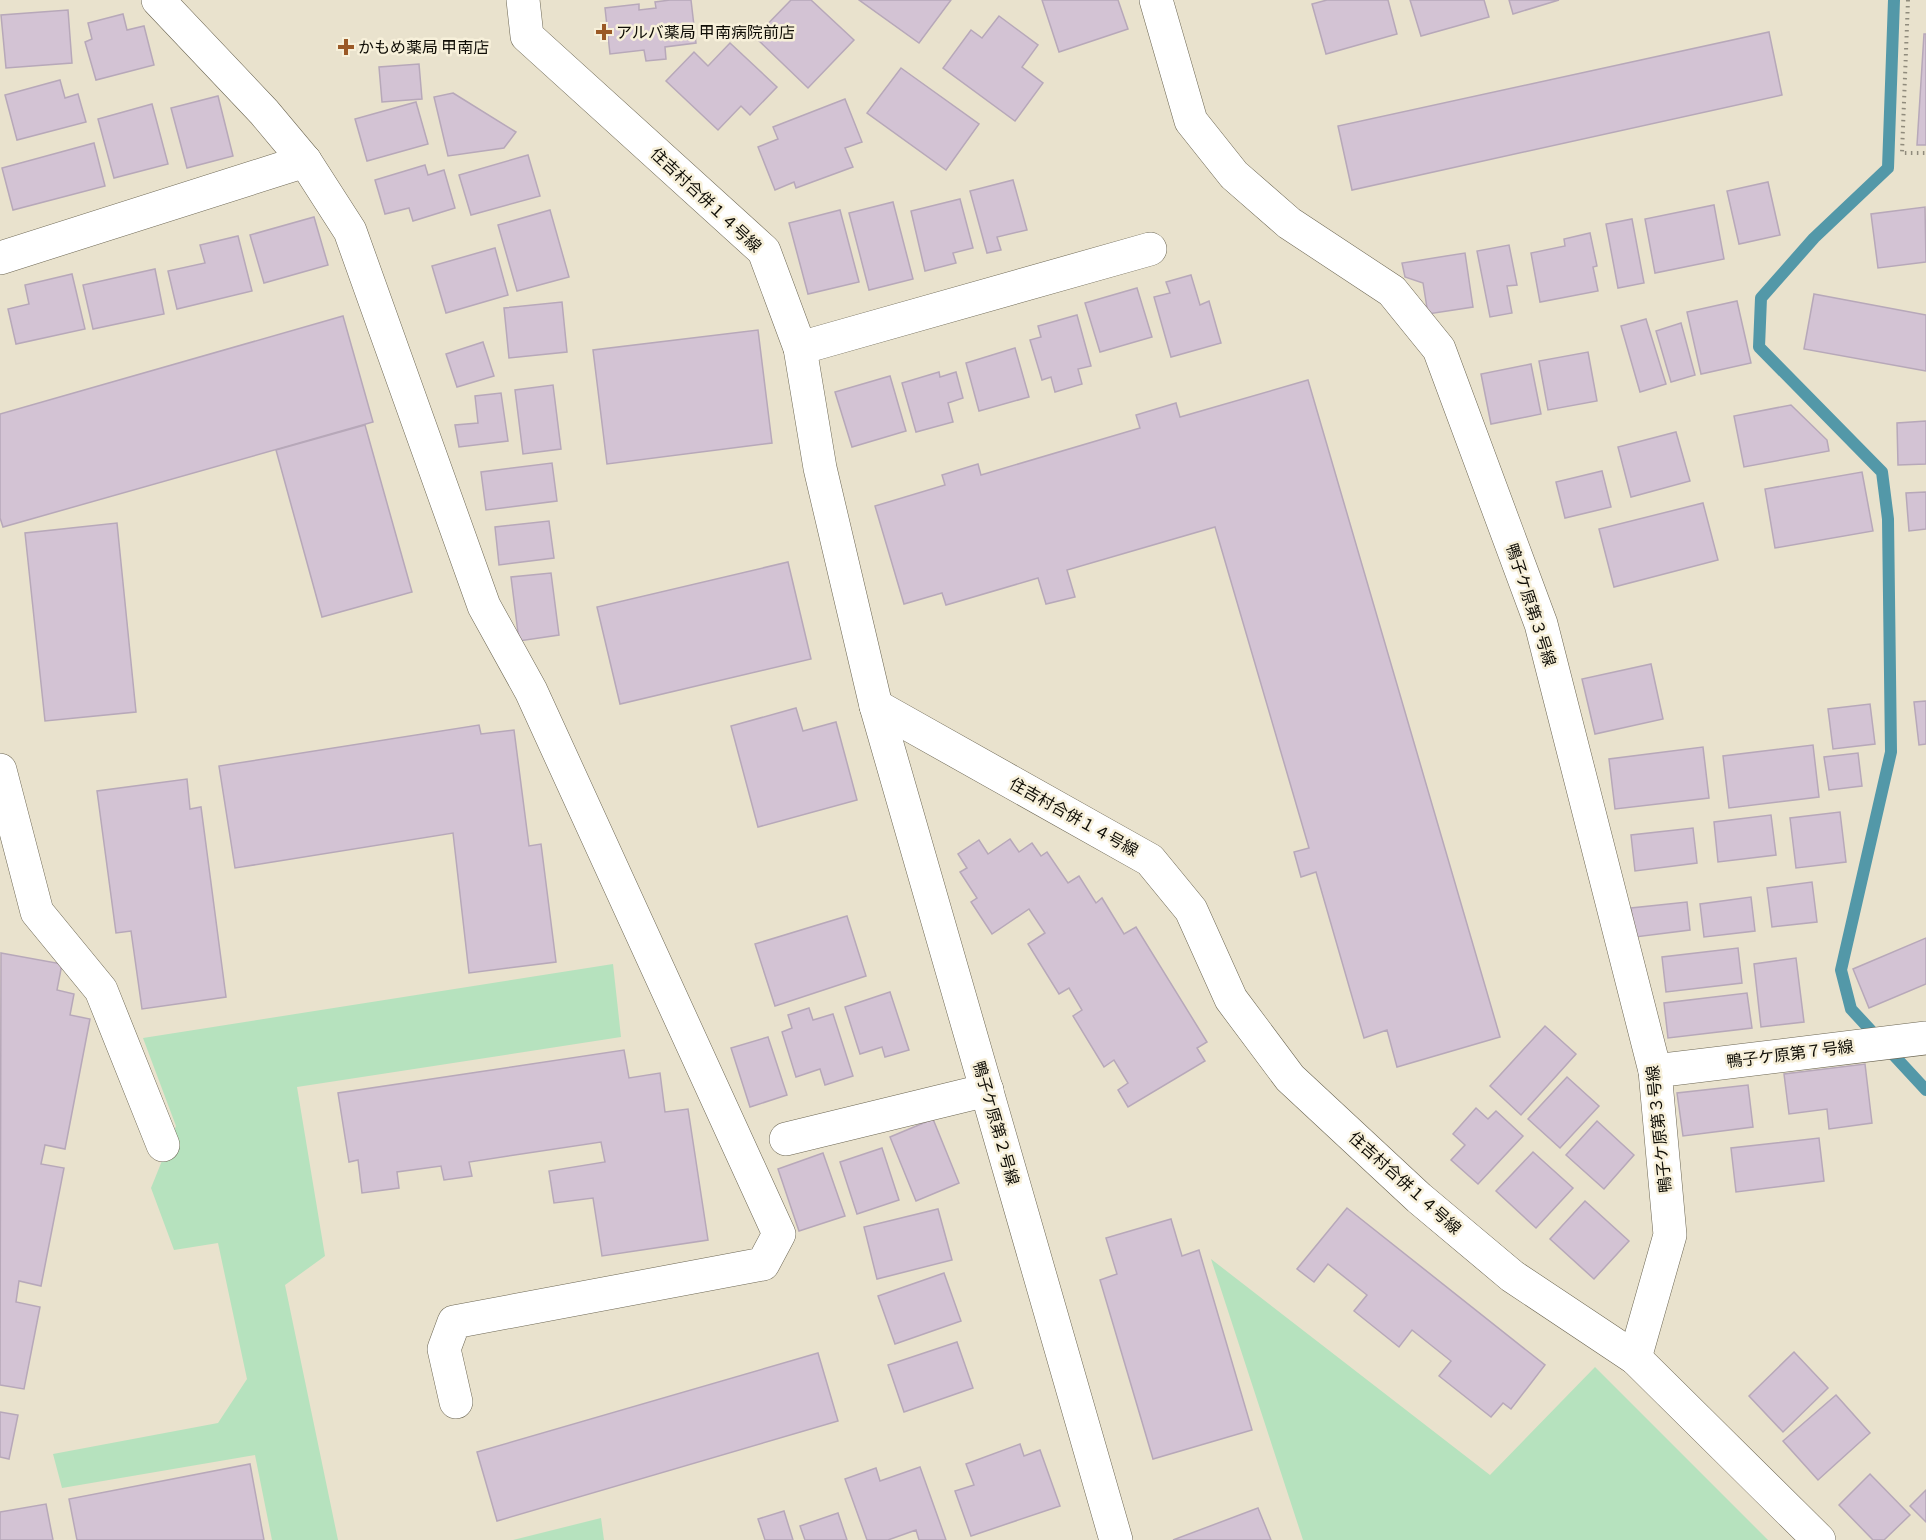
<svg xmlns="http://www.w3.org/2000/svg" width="1926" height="1540" viewBox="0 0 1926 1540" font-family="Bitter,'Noto Sans JP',serif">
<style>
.green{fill:#b6e2be}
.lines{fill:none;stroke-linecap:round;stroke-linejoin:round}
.stream{stroke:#5398a8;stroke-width:12}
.building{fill:#d3c3d4;stroke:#b7a8b9;stroke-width:1.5}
.street-casing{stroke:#6c6653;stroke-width:34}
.secondary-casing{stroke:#6c6653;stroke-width:34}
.path{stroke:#908b7c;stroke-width:4;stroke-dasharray:1.5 4.5;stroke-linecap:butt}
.street{stroke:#fff;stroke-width:33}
.secondary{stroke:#fff;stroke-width:33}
.poi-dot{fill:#9b5926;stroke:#f7f0da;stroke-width:2}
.labels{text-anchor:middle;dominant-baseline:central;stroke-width:5;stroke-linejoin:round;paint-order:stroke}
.poi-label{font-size:16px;fill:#0f0d06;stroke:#f7f0da;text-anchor:start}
.street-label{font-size:16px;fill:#0f0d06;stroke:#f7f0da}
</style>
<rect width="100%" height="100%" fill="#e9e2cd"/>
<g class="green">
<path d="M613,964l8,73 -324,50 28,169 -40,29 53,255h-66l-17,-85 -193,33 -9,-34 165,-31 29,-44 -29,-136 -44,7 -23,-62 25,-62 -33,-88z"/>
<path d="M1211,1259l279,216 105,-108 173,173h-465z"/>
<path d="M601,1518l3,22h-91z"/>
</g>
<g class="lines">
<path class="stream" d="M1894,0l-6,168 -74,70 -53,60 -2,49 123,125 6,47 3,233 -50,218 10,39 75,81"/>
</g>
<g class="building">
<path d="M670,0h21l5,43 -31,4 1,12 -20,2 -2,-11 -34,4 -5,-46 34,-4v6l17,-2 -1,-6z"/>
<path d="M791,0h20l43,40 -46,48 -53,-51z"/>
<path d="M859,0h92l-32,43z"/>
<path d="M1042,0h76l10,29 -69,23z"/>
<path d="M1327,0h61l9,34 -71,20 -14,-50z"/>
<path d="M1410,0h74l5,17 -68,19z"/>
<path d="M1509,0h50l-46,14z"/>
<path d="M68,10l4,53 -66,5 -5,-53z"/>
<path d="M123,14l4,16 17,-4 10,39 -58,15 -11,-38 7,-3 -4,-16z"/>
<path d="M999,16l39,29 -16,22 21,16 -28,38 -72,-53 28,-38 11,8z"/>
<path d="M1769,32l13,63 -430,95 -14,-64z"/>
<path d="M1924,34h2v111h-9z"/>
<path d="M730,43l47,44 -27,28 -9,-9 -23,24 -52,-49 28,-29 14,14z"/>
<path d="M419,64l3,35 -40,3 -3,-35z"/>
<path d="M901,68l78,56 -33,46 -79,-57z"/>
<path d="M60,80l5,18 13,-4 8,28 -69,18 -12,-45z"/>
<path d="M453,93l63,39 -12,16 -56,8 -14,-59z"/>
<path d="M218,96l15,60 -46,12 -16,-60z"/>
<path d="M845,99l17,43 -17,6 8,19 -57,21 -2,-6 -19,8 -17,-43 20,-8 -5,-12z"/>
<path d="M416,102l12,42 -61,17 -12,-42z"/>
<path d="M152,104l16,60 -54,14 -16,-59z"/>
<path d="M94,143l11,43 -92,24 -11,-42z"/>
<path d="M528,155l12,41 -69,19 -12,-40z"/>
<path d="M425,165l3,10 16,-5 11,38 -42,13 -4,-13 -24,6 -10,-34z"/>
<path d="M1013,180l14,50 -30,7 4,13 -14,3 -17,-62z"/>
<path d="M1768,182l12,53 -41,9 -12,-53z"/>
<path d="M960,199l13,49 -20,5 3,10 -31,8 -14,-60z"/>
<path d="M893,202l20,77 -44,11 -20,-77z"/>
<path d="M1714,205l10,54 -69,14 -10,-54z"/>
<path d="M1925,207l1,55 -48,6 -7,-54z"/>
<path d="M550,210l19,67 -52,14 -19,-66z"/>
<path d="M840,210l19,72 -51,12 -19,-71z"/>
<path d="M314,217l14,48 -64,18 -14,-48z"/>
<path d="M1632,219l12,64 -26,5 -12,-64z"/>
<path d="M1590,233l7,33 -4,1 5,24 -58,11 -9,-49 34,-7 -1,-7z"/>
<path d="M238,236l14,55 -75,18 -9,-38 37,-8 -5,-18z"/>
<path d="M1509,245l8,40 -10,1 5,27 -22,4 -13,-66z"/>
<path d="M495,248l13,47 -62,18 -14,-47z"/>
<path d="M1465,253l8,54 -45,7 -5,-31 -18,-6 -3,-14z"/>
<path d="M155,269l9,45 -71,15 -10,-44z"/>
<path d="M72,274l13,55 -69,15 -8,-35 21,-5 -4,-19z"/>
<path d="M1191,275l9,30 9,-4 12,42 -50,14 -17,-60 16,-4 -4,-11z"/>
<path d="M1137,288l15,49 -52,15 -15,-49z"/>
<path d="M1814,294l112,21v56l-122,-22z"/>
<path d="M1737,301l14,62 -50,11 -14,-62z"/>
<path d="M562,302l5,50 -58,6 -5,-50z"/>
<path d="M1077,315l14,51 -13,3 4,15 -27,8 -4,-15 -9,3 -12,-40 11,-3 -3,-11z"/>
<path d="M343,316l30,106 -370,105 -3,-9v-104z"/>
<path d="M1646,319l20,65 -26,8 -19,-66z"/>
<path d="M1681,323l14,52 -24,7 -15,-51z"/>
<path d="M758,330l14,113 -165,21 -14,-114z"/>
<path d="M483,342l11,34 -37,11 -11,-33z"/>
<path d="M1015,348l14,49 -50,14 -13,-48z"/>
<path d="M1588,352l9,49 -49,9 -9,-49z"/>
<path d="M1531,364l10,50 -50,10 -10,-50z"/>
<path d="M939,372l1,5 16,-5 7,26 -15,5 5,19 -37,10 -14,-49z"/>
<path d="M890,376l16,55 -54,16 -17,-55z"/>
<path d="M1308,380l192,657 -103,30 -10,-37 -23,8 -48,-166 -15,5 -7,-25 15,-4 -94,-321 -148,43 8,27 -29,7 -8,-26 -92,27 -4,-12 -38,11 -29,-98 70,-21 -3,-10 36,-11 3,11 159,-47 -4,-13 40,-12 4,14z"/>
<path d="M553,385l8,64 -38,5 -8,-64z"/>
<path d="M501,393l7,48 -49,6 -4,-22 23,-2 -3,-27z"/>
<path d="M1791,405l36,35 2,11 -85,16 -10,-51z"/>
<path d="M1926,421v43l-28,1 -1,-42z"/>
<path d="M365,425l47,167 -90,25 -46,-167z"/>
<path d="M1676,432l14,49 -59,16 -13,-50z"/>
<path d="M552,463l5,38 -71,9 -5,-38z"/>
<path d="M1602,471l9,36 -46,11 -9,-36z"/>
<path d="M1862,472l11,59 -98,17 -10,-59z"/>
<path d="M1926,492v37l-17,2 -3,-38z"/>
<path d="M1703,503l15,57 -104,27 -15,-58z"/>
<path d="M549,521l5,37 -55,7 -4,-38z"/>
<path d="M117,523l19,189 -91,9 -20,-188z"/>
<path d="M788,562l23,97 -191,45 -23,-97z"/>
<path d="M551,573l8,62 -40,6 -8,-64z"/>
<path d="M1651,664l12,55 -68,15 -13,-55z"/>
<path d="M1926,701v43l-7,1 -5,-43z"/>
<path d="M1870,704l5,40 -42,5 -5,-40z"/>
<path d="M796,708l7,23 33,-9 21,78 -99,27 -27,-101z"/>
<path d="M479,725l2,9 33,-4 15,116 12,-2 15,118 -87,11 -16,-140 -218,35 -16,-102z"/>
<path d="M1813,745l6,52 -90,11 -6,-52z"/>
<path d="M1703,747l6,51 -94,11 -6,-50z"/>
<path d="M1858,753l4,33 -33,4 -5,-33z"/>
<path d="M187,779l3,30 11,-2 25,190 -84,12 -11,-78 -15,2 -19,-142z"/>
<path d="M1840,812l6,50 -50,6 -6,-50z"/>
<path d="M1771,815l5,40 -58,7 -4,-40z"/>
<path d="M1693,828l4,35 -62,8 -4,-36z"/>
<path d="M1010,839l9,13 13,-9 9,13 6,-4 21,31 11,-7 17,27 6,-5 22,36 12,-7 71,115 -10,6 8,13 -77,46 -10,-17 10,-7 -14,-23 -10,7 -31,-51 9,-6 -13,-22 -10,6 -31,-50 17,-11 -16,-24 -37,25 -21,-32 6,-4 -17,-26 7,-4 -9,-14 21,-14 9,14z"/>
<path d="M1812,882l5,40 -45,5 -5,-39z"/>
<path d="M1751,897l4,34 -51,6 -4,-33z"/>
<path d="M1687,902l3,28 -55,7 -4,-29z"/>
<path d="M847,916l19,60 -91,30 -20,-62z"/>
<path d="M1926,938v46l-57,24 -16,-39z"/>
<path d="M1738,948l4,35 -76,9 -4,-35z"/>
<path d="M1,953l61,11 -5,26 17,4 -4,21 20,4 -25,130 -20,-4 -4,19 23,4 -23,118 -22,-5 -3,21 24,5 -16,82 -24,-4z"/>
<path d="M1796,958l8,64 -43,5 -7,-63z"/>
<path d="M890,992l19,58 -24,7 -3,-10 -22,7 -15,-47z"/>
<path d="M1747,993l5,35 -84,10 -4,-35z"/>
<path d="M809,1008l4,12 20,-6 20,62 -28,9 -5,-16 -24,8 -14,-45 10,-4 -4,-13z"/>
<path d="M1545,1026l31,28 -55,61 -31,-29z"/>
<path d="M768,1037l19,58 -37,12 -19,-59z"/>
<path d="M624,1050l5,28 31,-5 5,39 23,-3 20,131 -106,16 -9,-58 -39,5 -5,-32 56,-9 -4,-20 -132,20 3,14 -28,4 -3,-14 -44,6 2,16 -37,5 -4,-33 -9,2 -11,-69z"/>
<path d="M1865,1064l7,59 -43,6 -2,-20 -38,5 -5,-40z"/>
<path d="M1567,1077l32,29 -39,42 -32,-29z"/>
<path d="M1748,1085l5,42 -70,9 -6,-43z"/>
<path d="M1476,1108l12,11 8,-8 27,25 -45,48 -27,-24 14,-15 -12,-11z"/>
<path d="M933,1119l26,64 -43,18 -26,-64z"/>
<path d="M1597,1121l37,34 -30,34 -38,-34z"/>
<path d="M1819,1138l5,43 -88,11 -5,-44z"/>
<path d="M882,1148l17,52 -42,14 -17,-52z"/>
<path d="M1533,1152l40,36 -37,40 -40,-37z"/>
<path d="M823,1153l22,63 -46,15 -21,-62z"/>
<path d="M1585,1201l44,40 -35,38 -44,-40z"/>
<path d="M1347,1208l198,157 -34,44 -8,-6 -12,14 -52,-41 12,-15 -39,-31 -13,17 -45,-36 13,-16 -39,-31 -14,18 -17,-13z"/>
<path d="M938,1209l14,51 -75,19 -13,-52z"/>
<path d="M1171,1219l11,37 17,-6 53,180 -99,29 -53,-179 17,-6 -11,-36z"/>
<path d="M944,1273l17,48 -66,23 -17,-48z"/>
<path d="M957,1342l16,46 -69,24 -16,-47z"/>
<path d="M1794,1352l34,36 -45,44 -34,-36z"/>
<path d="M818,1353l20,68 -341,100 -20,-69z"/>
<path d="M1836,1395l34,38 -52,47 -35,-39z"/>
<path d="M0,1412l18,3 -9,44 -9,-2z"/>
<path d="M1020,1444l4,12 16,-6 20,56 -89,30 -16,-45 19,-6 -8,-21z"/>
<path d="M250,1464l14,76h-187l-8,-41z"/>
<path d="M920,1467l26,73h-27l-3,-10 -28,10h-21l-22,-61 31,-11 4,13z"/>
<path d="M1870,1474l40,41 -26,25h-11l-34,-35z"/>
<path d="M1926,1490v32l-16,-16z"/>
<path d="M46,1504l7,36h-53v-28z"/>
<path d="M1258,1508l13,32h-98z"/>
<path d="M784,1511l9,29h-28l-7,-21z"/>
<path d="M838,1513l9,27h-42l-5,-14z"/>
</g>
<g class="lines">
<defs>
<g id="street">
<path d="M158,0l106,112 41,49 45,70 134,375 47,85 248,543 -16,30 -309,58 -10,27 12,53"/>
<path d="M1156,0l35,121 43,54 55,48 103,68 47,58 102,275 114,447 15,164 -35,123"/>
<path d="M0,258l305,-97"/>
<path d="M800,348l350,-99"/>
<path d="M0,770l37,142 64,78 62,155"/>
<path d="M1655,1071l271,-33"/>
<path d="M786,1139l201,-49"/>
</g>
<g id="secondary">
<path d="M523,0l4,36 237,215 36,97 20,120 56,238 240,834"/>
<path d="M876,706l274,154 41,50 40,89 59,79 129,120 93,78 123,82 184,182"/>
</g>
</defs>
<use href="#street" class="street-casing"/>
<use href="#secondary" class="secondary-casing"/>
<path class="path" d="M1908,0l-6,153h24"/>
<use href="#street" class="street"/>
<use href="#secondary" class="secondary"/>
</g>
<g class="poi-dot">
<path d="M601 23h6v6h6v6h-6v6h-6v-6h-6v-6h6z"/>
<path d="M343 38h6v6h6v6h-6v6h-6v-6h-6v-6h6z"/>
</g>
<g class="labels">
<g class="poi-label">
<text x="616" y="32">アルバ薬局 甲南病院前店</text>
<text x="358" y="47">かもめ薬局 甲南店</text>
</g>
<g class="street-label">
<text transform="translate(706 200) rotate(43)">住吉村合併１４号線</text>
<text transform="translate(1531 605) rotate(72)">鴨子ケ原第３号線</text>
<text transform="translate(1074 817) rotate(29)">住吉村合併１４号線</text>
<text transform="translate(1790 1054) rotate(-7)">鴨子ケ原第７号線</text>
<text transform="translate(996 1123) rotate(74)">鴨子ケ原第２号線</text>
<text transform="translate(1659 1129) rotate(-96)">鴨子ケ原第３号線</text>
<text transform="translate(1405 1183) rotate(42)">住吉村合併１４号線</text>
</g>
</g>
</svg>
